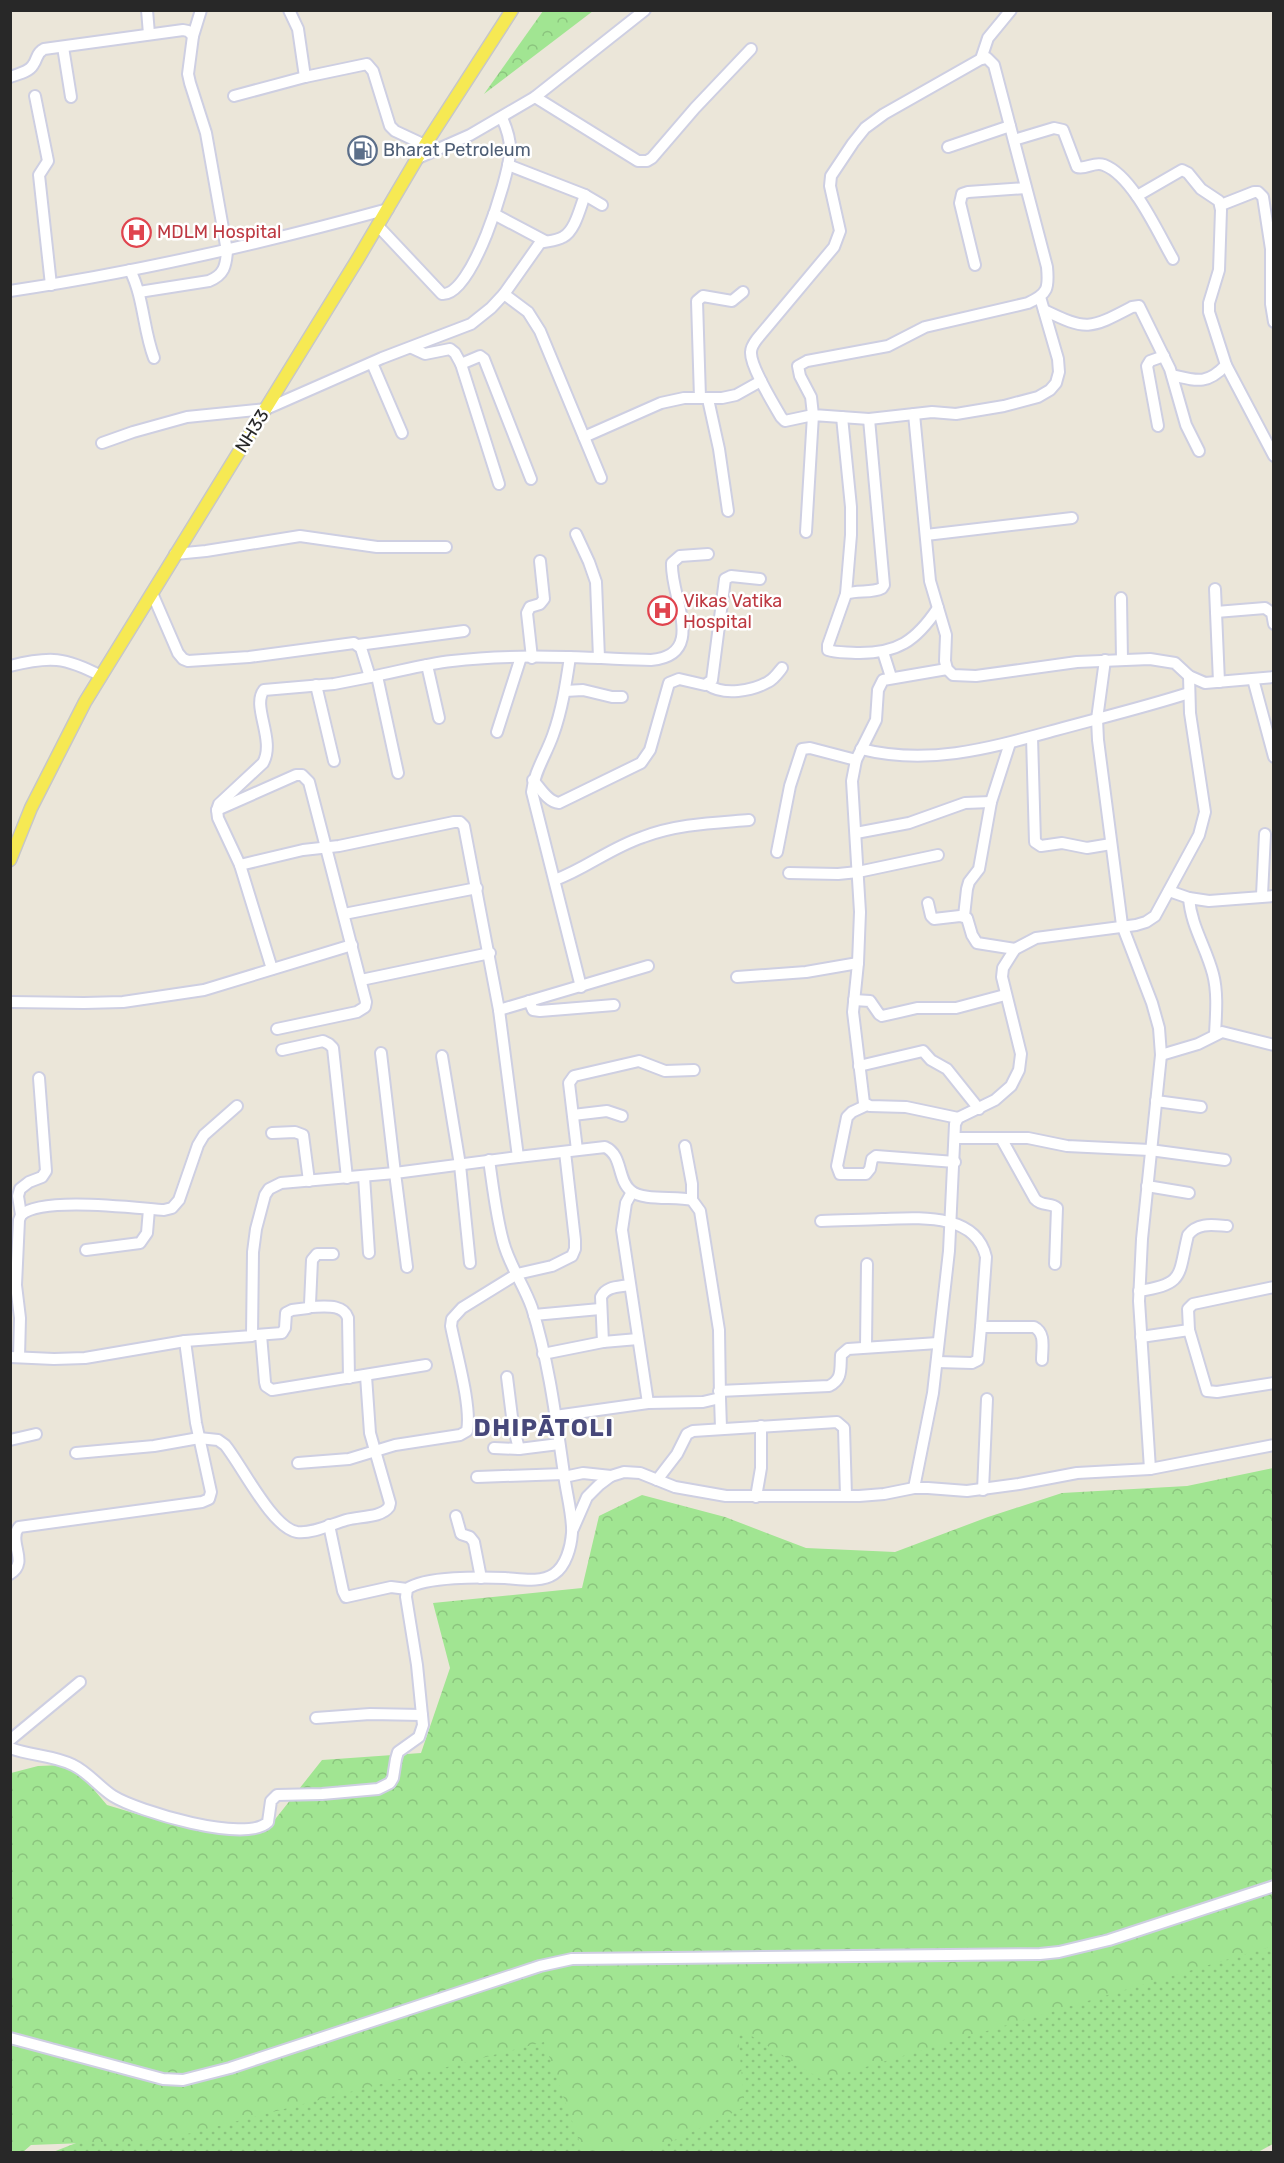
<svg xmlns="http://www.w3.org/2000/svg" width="1284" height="2163" viewBox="0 0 1284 2163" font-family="Rubik,sans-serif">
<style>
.grass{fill:url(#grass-dots)}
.forest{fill:url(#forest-crowns)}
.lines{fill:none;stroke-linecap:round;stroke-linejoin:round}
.minor-casing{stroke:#cecfe2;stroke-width:14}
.major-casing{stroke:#c7c7c7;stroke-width:15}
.minor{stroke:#fff;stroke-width:10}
.major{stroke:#f6e953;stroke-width:12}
.labels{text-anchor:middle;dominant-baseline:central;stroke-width:5;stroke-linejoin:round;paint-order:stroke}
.service-label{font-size:18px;fill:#4e5e75;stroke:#fff;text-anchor:start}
.health-label{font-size:18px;fill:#be3a42;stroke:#fff;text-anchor:start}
.street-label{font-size:18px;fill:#282828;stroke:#fff}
.district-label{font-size:24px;font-weight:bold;letter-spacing:1.5px;fill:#47487a;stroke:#fff}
</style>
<defs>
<pattern id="grass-dots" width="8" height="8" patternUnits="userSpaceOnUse" patternTransform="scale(1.5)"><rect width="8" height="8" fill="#a1e592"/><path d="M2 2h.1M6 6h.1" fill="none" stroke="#8bc47e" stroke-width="1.8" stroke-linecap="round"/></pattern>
<pattern id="forest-crowns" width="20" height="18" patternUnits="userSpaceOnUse" patternTransform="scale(1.5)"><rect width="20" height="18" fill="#a1e592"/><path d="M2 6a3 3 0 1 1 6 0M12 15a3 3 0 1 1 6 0" fill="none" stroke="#8bc47e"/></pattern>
</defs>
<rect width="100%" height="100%" fill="#ebe6d9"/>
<path class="grass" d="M1273,1911v233l-15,8h-1205l95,-37 488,-135z"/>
<g class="forest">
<path d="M543,11h50l-109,83z"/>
<path d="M1273,1468v478l-451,134 -85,-53 8,80 -96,45h-66l-39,-110 -380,98 -133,5 -8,7h-12v-379l27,-7 25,-1 21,13 23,27 70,21 54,9 34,-3 57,-72 99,-7 29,-85 -17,-65 149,-15 17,-72 43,-21 83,22 81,31 89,4 93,-35 74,-24 125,-7z"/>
</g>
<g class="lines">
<defs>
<g id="minor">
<path d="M147,10l2,24"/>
<path d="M289,10l9,19 7,48"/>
<path d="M193,36l8,-26"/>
<path d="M63,47l8,50"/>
<path d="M981,59l7,-21 23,-28"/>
<path d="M10,77c8,-3 19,-5 23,-12 5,-7 3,-12 11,-16l139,-19 5,1 5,5 -5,38 2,9 16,50 21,118c-1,15 -3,24 -18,30l-70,11"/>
<path d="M35,96l13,65 -9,14 12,110"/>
<path d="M234,96l71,-19 62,-13 6,7 17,55 5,5 30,14"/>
<path d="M535,97l103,64h9l5,-3 43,-50 56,-59"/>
<path d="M1014,140l40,-12 9,2 14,37c9,3 17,-6 27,-2 29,11 54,68 69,94"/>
<path d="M948,147l62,-21"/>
<path d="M418,158l52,-23 65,-38 110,-87"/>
<path d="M508,165l77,30 17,10"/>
<path d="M1137,196l45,-26 6,3 13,16 18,12 2,9 -2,60 -10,33v9l17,53 48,91"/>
<path d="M1221,205l33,-13h4l5,5 8,52v55l3,18"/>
<path d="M494,214l51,27"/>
<path d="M378,226l64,68c30,3 66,-115 68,-141 1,-13 -3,-24 -8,-35"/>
<path d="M975,265l-15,-62 2,-9 6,-2 58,-4"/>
<path d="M130,270c14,28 13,59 24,88"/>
<path d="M10,291c128,-19 254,-48 378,-82"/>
<path d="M504,294l24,18 12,19 61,147"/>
<path d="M1044,310c43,21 46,19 88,-3l7,-1 31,63 16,56 13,26"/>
<path d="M412,348l13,6 25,-5 5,4 6,11 38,120"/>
<path d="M372,363l30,70"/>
<path d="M461,364l19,-8 4,3 47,120"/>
<path d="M1172,375c25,6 35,10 54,-10"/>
<path d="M700,398l-3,-97 6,-5 29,5 11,-9"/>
<path d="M708,399l11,50 9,62"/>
<path d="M914,414l16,167 16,54 -1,26 2,8 6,6 23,1 101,-14 73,-3 25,4 14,13 16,7 69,-6"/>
<path d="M842,417l9,90v28l-5,59"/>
<path d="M869,419l15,166 -2,3c-11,6 -25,1 -36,6l-18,51v5c8,3 19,2 28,3 41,1 60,-12 82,-45"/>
<path d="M1158,426l-11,-60 3,-5 14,-5"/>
<path d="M584,437l77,-34 23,-5h38l14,-3 25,-14"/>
<path d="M102,443l31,-11 54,-15 79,-8 116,-51 89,-34 20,-16 13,-14 36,-51c7,-2 16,-2 23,-6 12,-6 17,-29 22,-42"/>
<path d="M806,532l7,-117 -2,-18 -11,-21 -2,-10 9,-5 81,-15 37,-19 103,-24c20,-9 21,-15 19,-36l-53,-202 -7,-7 -6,1 -97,55 -19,14 -12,15 -22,33 -1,10 10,45 -6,16 -77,92c-3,4 -6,8 -6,13 -1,14 22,51 30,65l4,4 28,-6 56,4 63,-7 24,2 48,-8 34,-9 12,-7 6,-7 3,-11 -1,-13 -18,-62"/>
<path d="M576,534l13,28 7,20 3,76"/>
<path d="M926,535l146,-17"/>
<path d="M175,554l31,-3 94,-15 77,11h69"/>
<path d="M1215,589l4,93"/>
<path d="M152,593l26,60 5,6 5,2 61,-4 105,-14 7,5 9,29c27,-5 54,-13 82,-16 65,-8 133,-3 199,-1 57,-5 19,-63 21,-97l8,-7 28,-2"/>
<path d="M1121,598l1,62"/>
<path d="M1216,612l49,-4 7,5 2,11"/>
<path d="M358,645l106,-14"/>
<path d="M883,652l8,25"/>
<path d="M570,657c-4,27 -8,53 -17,78 -7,20 -19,37 -21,57l49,195"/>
<path d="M532,658l-5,-45 3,-6 10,-3 4,-5 -4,-38"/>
<path d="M1105,660l-8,59 1,21 24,185 30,78 7,25 2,27 -19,184 -3,62 11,168"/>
<path d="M427,665l12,53"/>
<path d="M10,666c40,-10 55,-9 91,10"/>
<path d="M947,669l-64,11 -5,10 -2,30 -20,40 -4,21 8,131 -2,51 -5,49 11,91 6,3 36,1 52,11"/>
<path d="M377,676l21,97"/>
<path d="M1253,679l21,78"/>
<path d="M316,685l18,76"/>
<path d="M708,685c16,11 44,6 60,-3 6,-3 10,-9 14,-14"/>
<path d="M565,691l18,-1 29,7h10"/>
<path d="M497,732l24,-75"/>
<path d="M1032,737l3,105 6,4 21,-3 25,5 24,-4"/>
<path d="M861,749c68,17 129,-1 195,-19 44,-12 89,-23 133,-37"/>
<path d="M533,780c7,8 15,22 26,23l82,-40 9,-13 19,-67 10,-4 26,6 7,-5 13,-101 6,-3 29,3"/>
<path d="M217,810l79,-35h6l7,7 57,220 -1,5 -8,5 -80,17"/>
<path d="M856,833l53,-10 56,-20 26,-1"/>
<path d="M777,852l13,-66 12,-37 8,-1 46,12"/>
<path d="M240,865l63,-15 36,-4 115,-24h6l4,4 35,184 19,147 -123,16 12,94"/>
<path d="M789,873l49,1 20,-2 80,-17"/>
<path d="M555,880c32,-12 55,-32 88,-43 34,-13 70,-14 106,-17"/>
<path d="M1169,891l20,7 20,3 65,-5"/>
<path d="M1262,895l3,-61"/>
<path d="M1189,898c2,28 17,49 24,76 5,19 3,41 2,60"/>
<path d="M928,903l3,13 3,3 26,-3 7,2 5,17 5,8 38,6"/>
<path d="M344,914l133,-26"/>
<path d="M964,916l3,-27 2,-7 10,-13 12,-67 19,-59"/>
<path d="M272,969l-32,-104 -22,-47 -1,-8 2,-6 44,-41c13,-23 -12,-57 1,-73l70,-6 36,-7"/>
<path d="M737,977l69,-5 52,-9"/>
<path d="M361,980l129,-27"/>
<path d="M854,1000l16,1 9,13 3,2 35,-8h39l49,-13"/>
<path d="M529,1001l4,9 7,1 74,-6"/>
<path d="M10,1002l74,1 39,-1 81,-12 148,-45"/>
<path d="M499,1010l149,-44"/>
<path d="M282,1050l41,-9 6,3 4,4 14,130"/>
<path d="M1161,1055l37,-11 24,-12 52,13"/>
<path d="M442,1056l18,109 10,98"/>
<path d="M859,1066l64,-15 8,9 16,9 32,40"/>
<path d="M1156,1101l45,6"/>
<path d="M867,1105l-15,7 -5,5 -10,49 3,8h26l4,-5 2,-10 4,-3 79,6"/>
<path d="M573,1115l34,-4 15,5"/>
<path d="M272,1133l23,-1 8,3 6,46"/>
<path d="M956,1138h72l39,8 83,4 75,10"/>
<path d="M1001,1138l34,61c7,8 16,3 22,9l-2,56"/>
<path d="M685,1146l7,38v16"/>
<path d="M577,1150l-8,-67 5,-7 65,-15 26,10 29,-1"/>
<path d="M518,1157l87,-10c18,8 12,33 26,44 12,10 45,5 61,9l8,11 19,119 1,68 -17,4 -55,1 -93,13"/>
<path d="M364,1176l5,77"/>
<path d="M1147,1186l42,7"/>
<path d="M632,1192l-6,11 -4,27 26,173"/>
<path d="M21,1215l-3,-19 2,-7 9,-7 13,-5 4,-6 -7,-93"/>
<path d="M821,1221c21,-1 41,-1 61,-2 35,-1 94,-7 104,38l-5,70"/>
<path d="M86,1250l54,-7 7,-10 2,-24"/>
<path d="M1139,1291c46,-7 39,-15 49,-56 10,-13 25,-10 39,-9"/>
<path d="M309,1307c14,0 34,-4 39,11l1,60"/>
<path d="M534,1315l66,-6"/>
<path d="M1189,1330l18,61 10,1 57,-9"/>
<path d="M256,1335l26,-2 3,-5 1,-15 6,-3 16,-2 2,-4 2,-44 5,-6h16"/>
<path d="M261,1335l4,47 1,4 6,4 154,-25"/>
<path d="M1141,1337l48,-7 -1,-21 5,-5 81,-17"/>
<path d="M603,1342l-2,-45c5,-11 18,-10 28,-12"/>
<path d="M866,1347l1,-83"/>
<path d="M543,1354l60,-12 35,-3"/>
<path d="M10,1357l44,2 31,-1 100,-17 67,-5 1,-84 3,-23 9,-34 4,-6 12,-6 114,-10 -14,-120"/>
<path d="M19,1357l1,-39 -4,-33 3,-65 2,-5c20,-19 114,-7 143,-5l8,-2 7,-8 19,-55 6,-10 33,-29"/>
<path d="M937,1362l35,1 6,-3 3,-33h53c12,6 8,21 8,33"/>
<path d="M507,1377l6,48 6,24"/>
<path d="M719,1391l110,-5c14,-7 11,-17 12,-31l7,-6 90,-6"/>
<path d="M720,1398l1,30"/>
<path d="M10,1440l26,-6"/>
<path d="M494,1448l25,1 40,-5"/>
<path d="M76,1453l78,-7 45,-8 19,2 7,5c16,19 47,83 72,87 15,2 35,-8 49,-12 13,-4 35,-2 43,-13l1,-4 -20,-70 -4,-57"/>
<path d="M298,1463l51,-4 46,-14 65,-10 7,-4c5,-24 -11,-79 -16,-105l1,-7 10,-11 55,-34 35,-8 20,-10 3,-7v-9l-10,-88"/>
<path d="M477,1477l87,-3"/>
<path d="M564,1477l19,-4 28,3"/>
<path d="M657,1480l20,-26 10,-20 6,-3 144,-9 7,6 2,68"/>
<path d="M914,1488l19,-95 16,-142 6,-127 3,-6 37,-18 16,-14 8,-16 2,-16 -19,-77 1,-9 12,-19 21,-11 100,-13 10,-3 9,-6 44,-81 6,-23 -15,-99 -1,-37"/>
<path d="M983,1490l4,-91"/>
<path d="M756,1497l5,-29v-42"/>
<path d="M456,1516l5,18 9,3 4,5 7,36"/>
<path d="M329,1525l14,66 3,6 45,-10 16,2"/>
<path d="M573,1529l14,-32 12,-12 12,-9 13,-4 16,1 35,14 51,9h133l25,-2 30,-6h14l39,3 52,-7 58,-11 73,-4 124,-24"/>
<path d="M10,1574c20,-12 -3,-32 9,-47l183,-25 7,-3 2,-7 -15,-69 -11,-82"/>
<path d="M316,1718l54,-4 52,1"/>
<path d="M10,1740l70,-58"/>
<path d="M10,1748c21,8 43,7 63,17 15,7 26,22 40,31 24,15 133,48 155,26l3,-21 6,-6 45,-1 56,-5 12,-6 3,-5 3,-19 2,-7 21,-15 4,-12 -6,-60 -11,-68 1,-8c18,-13 75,-12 98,-11 16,1 36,5 49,-4 12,-8 17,-27 18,-41 1,-17 -6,-41 -8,-59 -8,-55 -15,-112 -32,-166 -8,-23 -23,-43 -29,-67 -7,-26 -10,-54 -14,-81"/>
<path d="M10,2038l153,41 20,1 47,-12 310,-102 32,-7 468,-5 19,-2 50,-12 165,-54"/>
</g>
<path id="major" d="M10,860l21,-52 54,-106 274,-445 66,-112 87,-135"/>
</defs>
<use href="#minor" class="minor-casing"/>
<use href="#major" class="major-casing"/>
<use href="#minor" class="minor"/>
<use href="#major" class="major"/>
</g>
<defs>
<symbol id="fuel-ring" viewBox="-11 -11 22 22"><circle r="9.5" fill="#fff" stroke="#5c6f8a" stroke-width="1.5"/><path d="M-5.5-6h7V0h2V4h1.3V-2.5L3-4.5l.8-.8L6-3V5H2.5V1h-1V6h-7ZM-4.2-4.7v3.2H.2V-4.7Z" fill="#5c6f8a"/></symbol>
<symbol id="hospital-ring" viewBox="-11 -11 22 22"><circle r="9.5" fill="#fff" stroke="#e0444e" stroke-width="1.5"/><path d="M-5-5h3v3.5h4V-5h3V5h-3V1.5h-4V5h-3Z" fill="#e0444e"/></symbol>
</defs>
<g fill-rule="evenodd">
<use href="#fuel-ring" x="346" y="134" width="33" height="33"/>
<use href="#hospital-ring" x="120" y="216" width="33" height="33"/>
<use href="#hospital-ring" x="646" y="594" width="33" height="33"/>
</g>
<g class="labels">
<g class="service-label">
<text x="383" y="150">Bharat Petroleum</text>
</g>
<g class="health-label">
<text x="157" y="232">MDLM Hospital</text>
<text x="683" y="601">Vikas Vatika<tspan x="683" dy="21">Hospital</tspan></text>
</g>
<g class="street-label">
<text transform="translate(252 431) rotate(-58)">NH33</text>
</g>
<g class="district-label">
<text x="544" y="1428">DHIPĀTOLI</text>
</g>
</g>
<rect width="1284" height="2163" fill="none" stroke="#282828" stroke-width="24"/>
</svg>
